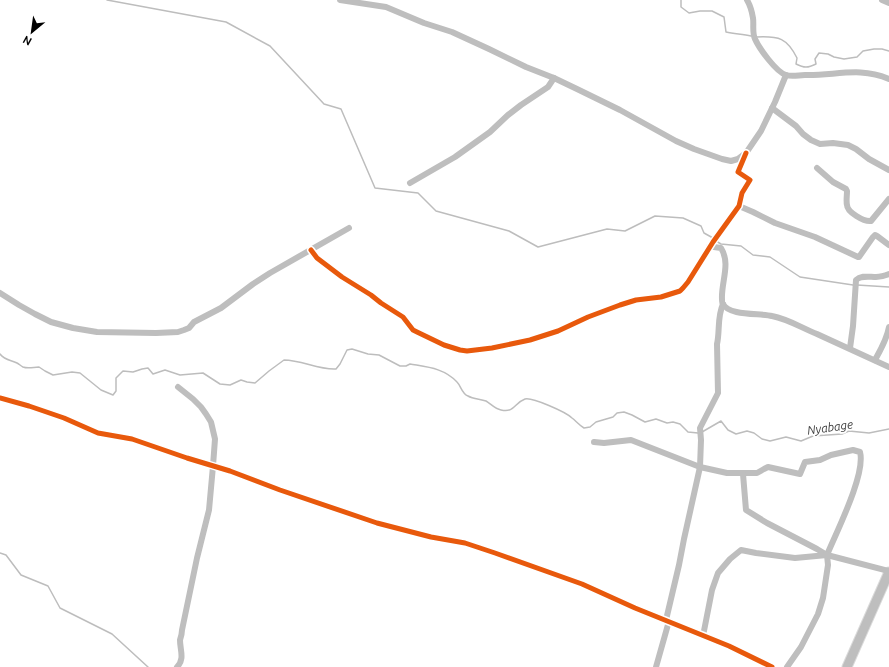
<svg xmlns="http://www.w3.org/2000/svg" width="889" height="667" viewBox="0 0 889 667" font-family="Ubuntu,sans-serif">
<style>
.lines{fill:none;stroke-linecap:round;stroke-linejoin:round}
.stream{stroke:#bdbdbd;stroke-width:1.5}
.highway-casing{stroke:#dbdbdb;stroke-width:11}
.minor{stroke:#bebebe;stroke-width:6}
.highway{stroke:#bebebe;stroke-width:9}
.cycleway-casing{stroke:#fff;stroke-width:8}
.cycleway{stroke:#e8590c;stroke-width:5}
.labels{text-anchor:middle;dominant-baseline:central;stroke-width:3.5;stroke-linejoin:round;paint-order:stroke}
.water-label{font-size:12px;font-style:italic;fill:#424242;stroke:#fff}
</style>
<rect width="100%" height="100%" fill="#fff"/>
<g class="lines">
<g class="stream">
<path d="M107,0l119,22 44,24 54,58 17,5 34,79 43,5 18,18 73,20 29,16 69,-18 18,2 30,-15 28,2 18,8 3,7 9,5"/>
<path d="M681,0v7l8,6 11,-2h12l12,6 2,15c9,2 17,2 25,4"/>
<path d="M757,37c22,-1 30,1 40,21l-1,6c8,4 12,4 20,0l-1,-5 4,-6 9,1 6,3 10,2 13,-2 6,-6 11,-2h8l7,2"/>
<path d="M716,241l5,3 20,2 12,9 17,2 30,20 53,8"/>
<path d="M857,285l32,2"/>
<path d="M0,354c4,6 11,6 17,9 2,1 4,3 6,4 5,2 11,0 16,0l6,4 8,4 19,-3 8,1 21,17 12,5 3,-4v-13l7,-7 10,1 9,-3 6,-1 5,6 12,-4 15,5 23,-2 17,11 10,1 11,-5 6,2 8,1 14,-12 15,-11c18,0 34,10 52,9l4,-5 7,-14 5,-1 16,5 11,1 21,11h6l4,-2c17,3 34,4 47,18 4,4 5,12 11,14 5,3 12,3 18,5 5,3 9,8 15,9 14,3 13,-7 24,-11 7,-2 41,13 47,19 4,3 7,7 12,10l6,-1 6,-5 17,-5 4,-4 7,-1 8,3 13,7 11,-3 11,4 6,-1 7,2 8,8 10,1"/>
<path d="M702,432l19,-11 7,9 8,4 11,-3 7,2 8,6 8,2 16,-4 15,4 12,-5 29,-2 7,-3 20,2 20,-4"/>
<path d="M0,553l6,2 15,20 27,11 12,22 52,26 36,33"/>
</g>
<defs>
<path id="highway" d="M847,667l42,-95"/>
</defs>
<use href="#highway" class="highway-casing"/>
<g class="minor">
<path d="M340,0l46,7 38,16 28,9 37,17 37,18 28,11 23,11 43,21 56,31 18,8 28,10 9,2 7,-2 8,-6 15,-22 14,-29 11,-27"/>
<path d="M747,0c3,5 5,12 6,18 1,6 -1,15 2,21 4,9 21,33 31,36 6,2 13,0 19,0 29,1 55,-9 84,4"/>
<path d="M882,0l7,3"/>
<path d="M772,108l24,18 7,8 8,6 9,4 13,-1 15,2 8,4 13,10 20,11"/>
<path d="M817,168l16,14 13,7 1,2c0,5 -1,10 0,14 0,7 17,17 24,16l18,-22"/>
<path d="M410,183l45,-26 35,-25 18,-17 13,-10 27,-18 6,-9"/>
<path d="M739,206l14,6 22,11 40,14 43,20h1l14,-20 2,-2 2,1 12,9"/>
<path d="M709,247h5l7,1c10,16 0,34 1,51 0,1 0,4 1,5 6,12 37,9 49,12 16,3 30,12 45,18 24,11 48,22 72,33"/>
<path d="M311,250l6,8 25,19 29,18 10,8 22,14 10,13 4,2 27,13 16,5 7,1 25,-3 38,-8 28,-9 30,-14 32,-12 16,-5 25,-3 19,-6 3,-3 5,-6 25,-40 26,-36 3,-13 8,-13 -12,-8 8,-19"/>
<path d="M0,293l19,12 16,9 16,8 22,6 24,4 59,1 22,-1 6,-2 5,-2 5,-6 27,-14 32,-24 17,-11 79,-45"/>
<path d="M850,348l3,-22 3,-46c5,-5 13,-3 20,-3 5,0 8,-1 13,-3"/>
<path d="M875,360c6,-11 12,-21 14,-33"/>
<path d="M0,398l29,8 35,12 34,15 34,6 55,19 43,13 50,19 97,33 54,14 34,6 30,10 87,31 53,24 94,38 43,21"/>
<path d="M594,442l10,1 27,-3 69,27 27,6h30l7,-4 4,-2 32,7 5,-12 15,-2 11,-5 22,-5 7,2c6,22 -24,81 -33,103l1,10 -5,33 -5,16 -17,33 -14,20"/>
<path d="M743,474l3,36 21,13 50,26 10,6"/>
<path d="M666,620l13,-55 5,-26 16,-72 1,-27 -1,-12 18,-35 -1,-49c3,-13 0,-27 6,-40"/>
<path d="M703,636l9,-46 6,-17 12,-14 11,-9 15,3 39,5 32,-3 62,16"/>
<path d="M177,667c8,-8 3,-17 3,-27 1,-3 2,-7 2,-10l15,-72 12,-48 4,-44 2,-27 -4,-17 -5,-8 -5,-7 -8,-8 -15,-12"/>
<path d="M656,667l13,-46"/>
</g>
<use href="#highway" class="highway"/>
<defs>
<g id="cycleway">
<path d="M311,250l6,8 25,19 29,18 10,8 22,14 10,13 4,2 27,13 16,5 7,1 25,-3 38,-8 28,-9 30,-14 32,-12 16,-5 25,-3 19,-6 3,-3 5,-6 25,-40 26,-36 3,-13 8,-13 -12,-8 8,-19"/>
<path d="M0,398l29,8 35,12 34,15 34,6 55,19 43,13 50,19 97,33 54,14 34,6 30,10 87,31 53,24 94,38 43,21"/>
</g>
</defs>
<use href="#cycleway" class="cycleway-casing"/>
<use href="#cycleway" class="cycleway"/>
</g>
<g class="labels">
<g class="water-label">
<text transform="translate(830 427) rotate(-8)">Nyabage</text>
</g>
</g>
<g transform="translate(32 32) rotate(209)" stroke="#ffffff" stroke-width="3" paint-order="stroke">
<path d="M0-3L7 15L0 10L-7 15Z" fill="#000000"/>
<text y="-6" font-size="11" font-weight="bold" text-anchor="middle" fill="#000000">N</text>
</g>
</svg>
